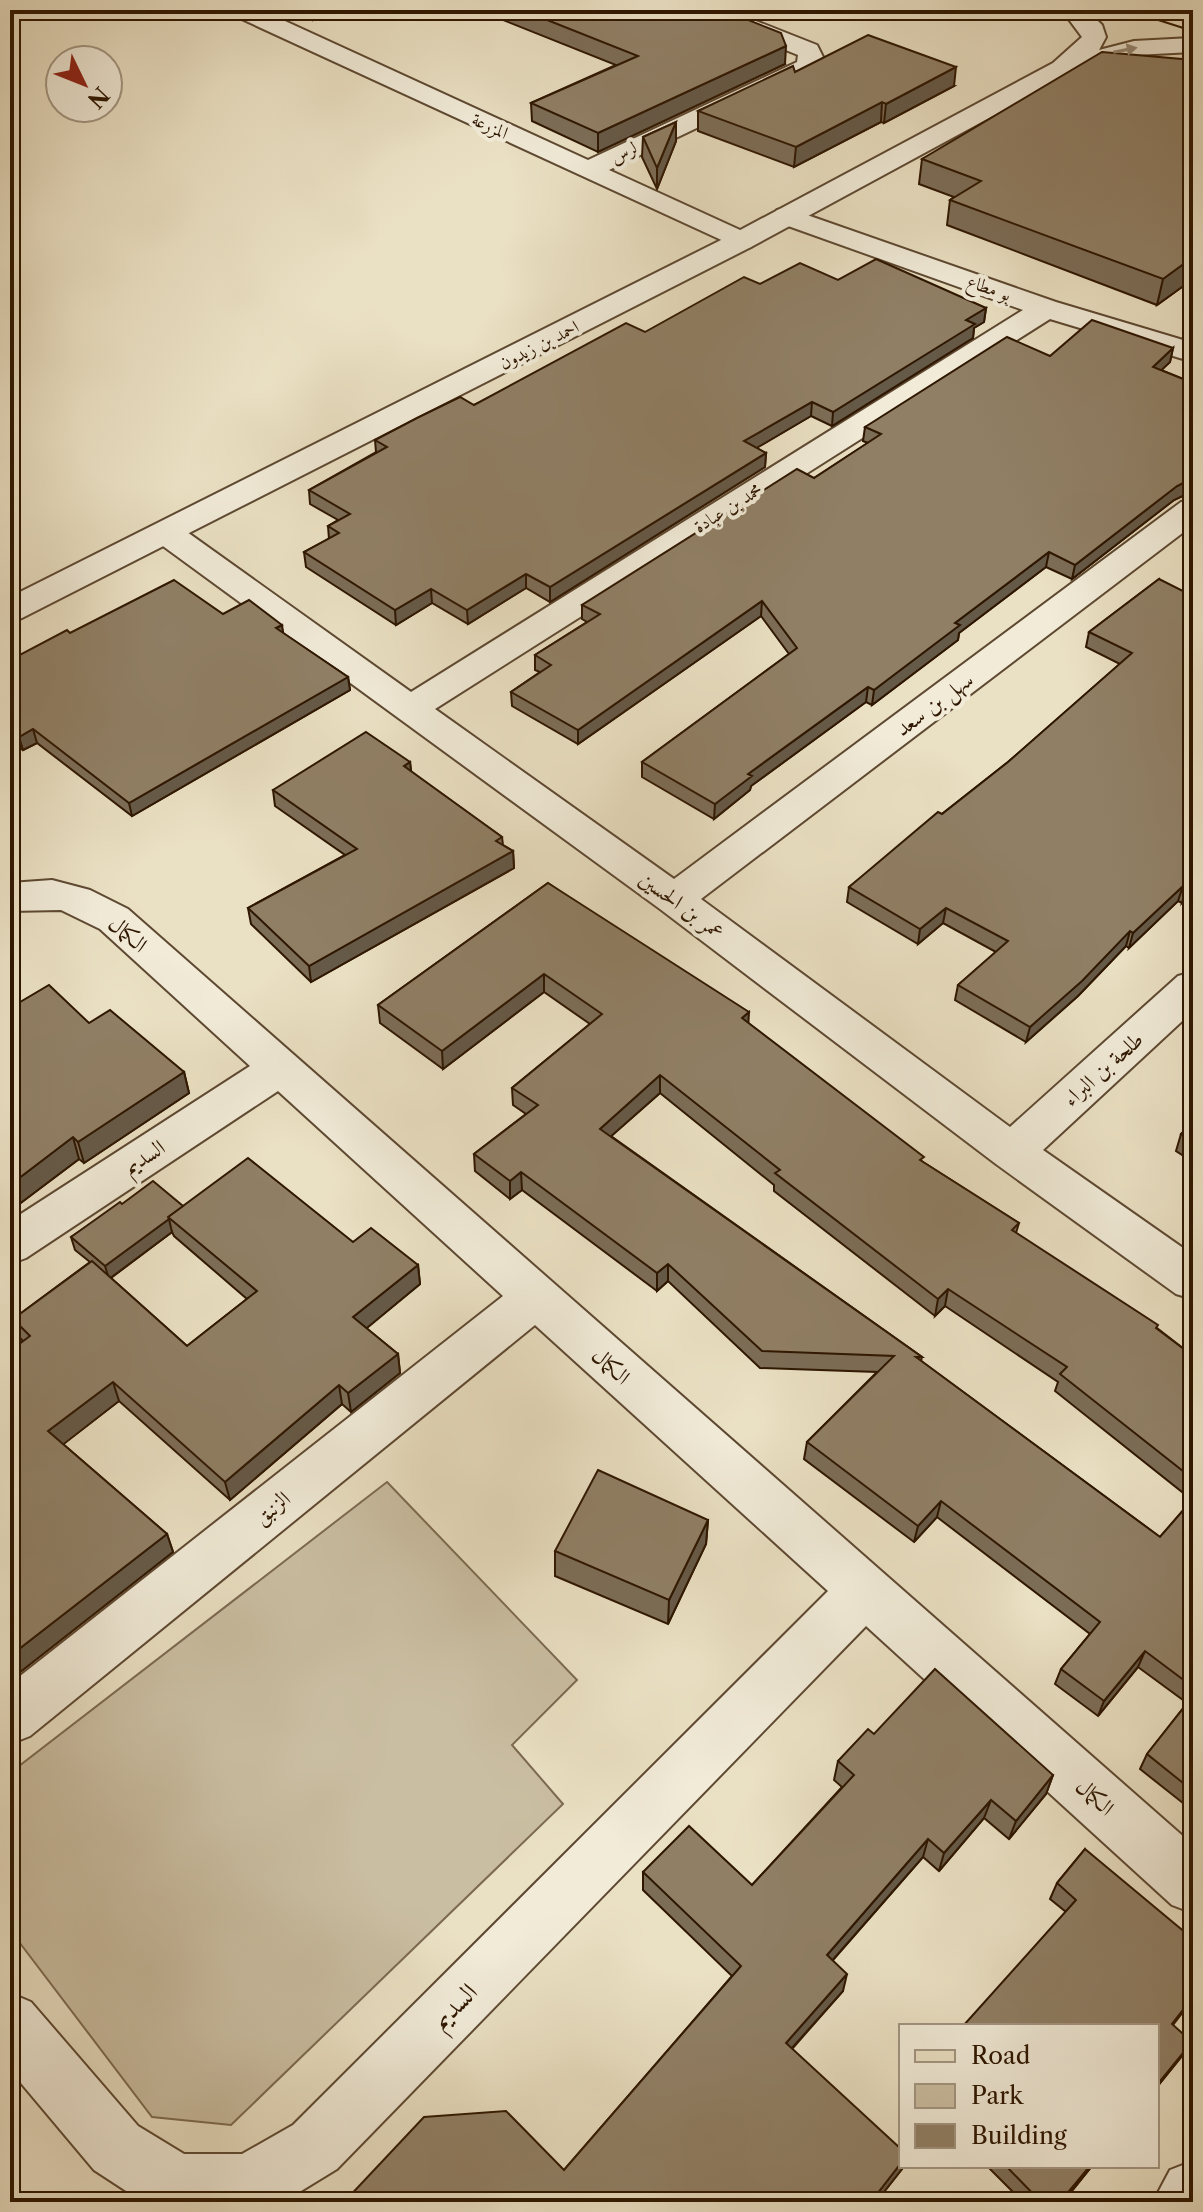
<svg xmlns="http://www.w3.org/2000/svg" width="1203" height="2212" viewBox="0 0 1203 2212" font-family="'Libre Caslon Text',Amiri,serif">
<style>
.green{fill:#cabea2;stroke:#7c6a51;stroke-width:2}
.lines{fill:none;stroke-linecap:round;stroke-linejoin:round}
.minor-casing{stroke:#5d4831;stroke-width:4}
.tertiary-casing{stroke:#5d4831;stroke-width:4}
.primary-casing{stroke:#2e1600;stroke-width:4}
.minor{fill:#f1ebd8;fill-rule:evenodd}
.tertiary{fill:#f1ebd8;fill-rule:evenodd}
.primary{fill:#eae0c3;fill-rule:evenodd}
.wall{fill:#7c6d57;stroke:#2e1600;stroke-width:2;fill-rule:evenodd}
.shaded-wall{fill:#655947;stroke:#2e1600;stroke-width:2}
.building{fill:#907f65;stroke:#2e1600;stroke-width:2}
.oneway{fill:#998b77}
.labels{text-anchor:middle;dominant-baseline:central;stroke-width:8;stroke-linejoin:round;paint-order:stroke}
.far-street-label{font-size:18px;fill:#2e1600;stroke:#f1ebd8}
.street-label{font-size:22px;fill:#2e1600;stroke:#f1ebd8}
.near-street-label{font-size:26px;fill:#2e1600;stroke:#f1ebd8}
</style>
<rect width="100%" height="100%" fill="#eae0c3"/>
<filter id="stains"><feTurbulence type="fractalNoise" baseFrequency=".0025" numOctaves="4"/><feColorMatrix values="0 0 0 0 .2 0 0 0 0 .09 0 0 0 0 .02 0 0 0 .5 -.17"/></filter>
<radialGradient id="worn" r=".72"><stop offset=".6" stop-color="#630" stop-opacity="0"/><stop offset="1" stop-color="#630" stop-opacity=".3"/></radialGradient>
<path class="green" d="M387,1482l190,198 -65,65 51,59 -332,321 -79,-8 -142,-187v-157z"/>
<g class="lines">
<defs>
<g id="minor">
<path d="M229,10h32l327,150 209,-98 1,-7 -100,-40 -4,-5h34l89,35 6,12 -7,14 -207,99 142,65 4,6 -4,6 -10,2 -508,-234z"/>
<path d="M787,208l269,94 137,41v19l-143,-43 -615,390 239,170 507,-377 12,-3v26l-492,374 309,228 168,-151 15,-4v39l-150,139 150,105v44l-17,-5 -180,-130 -336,-255 -504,-368 -5,-7 5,-7 12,-3 12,3 231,165 612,-382 -246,-88 -4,-6 4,-6z"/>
<path d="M52,880l38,10 38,19 1065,936v68l-21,-8 -306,-279 -529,543 -54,33h-140l-49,-32 -84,-100v-77l21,9 107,124 46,28h58l51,-29 535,-534 -293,-266 -505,411 -20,8v-60l493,-388 -225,-205 -252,167 -16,6v-43l240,-155 -150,-137 -39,-19 -51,1v-28z"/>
<path d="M1193,2161v41h-40l17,-32z"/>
</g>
<path id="tertiary" d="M1062,10h25l15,15 4,12 -7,13 35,-9 57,-3 2,14 -58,3 -63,18 -321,174 -729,371 -12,3v-24l721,-362 322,-172 29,-26z"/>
<path id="primary" d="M1142,10h36l15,5v15l-47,-15z"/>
</defs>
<use href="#minor" class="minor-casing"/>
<use href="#tertiary" class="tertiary-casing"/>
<use href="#primary" class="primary-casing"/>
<use href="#minor" class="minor"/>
<use href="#tertiary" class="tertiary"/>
<use href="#primary" class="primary"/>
</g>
<g class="wall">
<path d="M290,10h50l-27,10z"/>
<path d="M478,10h245l62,54 -187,88 -66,-31 -1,-18 85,-38z"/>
<path d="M1193,60v219l-36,26 -210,-80 3,-25 4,-3 -35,-13 3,-25z"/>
<path d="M795,72l159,14 -70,37 -3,-1 -87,45 -96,-36v-20z"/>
<path d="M676,122v19l-19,48 -15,-32 1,-20z"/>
<path d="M838,280l148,28 -2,14 -10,6 -1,10 -141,88 -21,-10 -55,32 10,5 -1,14 -215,135 -24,-14 -58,36 -36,-21 -36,22 -90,-58 -2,-15 25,-13 -1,-13 10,-6 -28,-16 -1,-14 67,-38 -1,-12 99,-35 286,-121z"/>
<path d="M1173,348l-3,14 -9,8 32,13v108l-19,9 -102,79 -26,-12 -87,66 -1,7 -49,37 -37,28 -6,-3 -115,84 -1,4 -36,29 -72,-42v-15l147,-108 -28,-38 -183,128 -66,-38 -1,-14 29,-20 -5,-2v-15l52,-33 -5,-3v-14l232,-127 54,-35 -5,-2 2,-14 185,-71z"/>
<path d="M1159,579l34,313 -11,11 -4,-2 -49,47 -3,-2 -48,50 -52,46 -71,-42 3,-15 38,-33 -53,-29 -25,21 -71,-42 2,-15 159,-125 112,-98 -34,-17 3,-15z"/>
<path d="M223,614l61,20 64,43 2,13 -218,126 -95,-73 -14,7 -13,-9v-81l60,-27z"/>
<path d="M410,762l1,10 91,65 1,8 10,6 1,17 -203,114 -60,-58 -3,-16 97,-53 -70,-49 -2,-16z"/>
<path d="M548,883l200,140 175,139 96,61 -3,10 141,95 36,28v455l-53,-42 7,-15 40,-51 -49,-36 -40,49 -43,-32 6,-15 29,-35 -153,-117 -23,25 -110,-83 3,-17 70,-70 -117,-4 -92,-87 -11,10 -135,-101 -12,9 -35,-28 -1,-17 52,-40 -13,-9 -1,-17 78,-64 -46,-32 -101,77 -63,-46 -2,-18zM660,1093l114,92v6l161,125 10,-10 113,76 -3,9 137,109 -32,37 -239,-176 1,-4 -311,-221z"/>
<path d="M10,1008l79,15 95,49 5,21 -105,70 -5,-4 -69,52z"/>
<path d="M1193,1122v40l-17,-11 5,-17z"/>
<path d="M122,1204l61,2 170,36 65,23 2,19 -54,44 32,26 2,19 -49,39 -9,-8 -112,96 -111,-99 -56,43 104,90 6,18 -163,128v-329l13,-10 -3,-3 -7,-19 77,-57 -15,-12 -4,-13zM172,1232l2,4 73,63 -60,47 -76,-68z"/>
<path d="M708,1520l-2,24 -38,80 -113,-48v-25z"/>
<path d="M874,1734l179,41 -7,19 -37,45 -25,-21 -45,53 -16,-14 -90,103 10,31 -51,58 110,120 -25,32 -313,-31 168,-194 -89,-86v-18l109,13 90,-98 -8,-7 4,-19z"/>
<path d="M1085,1849l88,176 9,31 -25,31v-61l-91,-114 -16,-13 7,-16z"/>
<path d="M987,2166h105l-29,36h-40z"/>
</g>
<g class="shaded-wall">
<path d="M312,10h28l-27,10z"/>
<path d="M786,46l-1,18 -187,88v-19z"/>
<path d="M956,67l-2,19 -70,37 2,-19z"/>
<path d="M882,102l-1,20 -87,45 2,-20z"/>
<path d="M676,122v19l-19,48v-21z"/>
<path d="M1193,257v22l-36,26 6,-26z"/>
<path d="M986,308l-2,14 -10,6 -1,10 -141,88 1,-14 133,-92z"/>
<path d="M1173,348l-3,14 -20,19 3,-14z"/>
<path d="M812,402l-1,14 -68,40 1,-15z"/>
<path d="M766,453l-1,14 -215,135v-15z"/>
<path d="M1193,478v13l-19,9 -102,79 3,-14 102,-79z"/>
<path d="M1049,552l-3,15 -87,66 -1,7 -86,65 2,-15 81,-67z"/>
<path d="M526,574v14l-58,36 -1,-14z"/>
<path d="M431,589l1,14 -36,22 -1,-15z"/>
<path d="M762,601l-1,15 -183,128v-14z"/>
<path d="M282,625l2,13 -8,-10z"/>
<path d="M348,677l2,13 -218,126 -3,-13z"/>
<path d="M868,687l-2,15 -115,84 -1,4 -36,29 1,-15 33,-30z"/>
<path d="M33,729l4,14 -14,7 -4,-13z"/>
<path d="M410,762l2,16 -8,-12z"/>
<path d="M513,851l1,17 -203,114 -2,-16z"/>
<path d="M1193,881v11l-11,11 4,-15z"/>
<path d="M1183,886l-5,15 -49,47 4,-15z"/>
<path d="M946,908l-3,15 -25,21 2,-15z"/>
<path d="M1130,931l-4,15 -48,50 -52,46 4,-15z"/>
<path d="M544,974v18l-101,77 -1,-18z"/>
<path d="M749,1012l-1,18 -6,-12z"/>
<path d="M184,1072l5,21 -105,70 -6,-21z"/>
<path d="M660,1075v18l-60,53v-17z"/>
<path d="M73,1137l6,22 -69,52v-26z"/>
<path d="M521,1172l1,18 -12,9v-18z"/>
<path d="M169,1219l3,13 -63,47 -4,-13z"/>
<path d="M668,1264v17l-11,10v-18z"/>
<path d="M418,1265l2,19 -64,53 -3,-20z"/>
<path d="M948,1289l-3,17 -10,10 3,-17z"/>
<path d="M398,1354l2,19 -49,39 -3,-19z"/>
<path d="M113,1382l6,19 -63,49 -8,-19z"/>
<path d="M339,1385l3,19 -112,96 -5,-18z"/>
<path d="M941,1501l-4,16 -23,25 4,-16z"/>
<path d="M708,1520l-2,24 -38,80 1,-24z"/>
<path d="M167,1534l6,18 -163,128v-24z"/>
<path d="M1145,1651l-7,16 -40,49 6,-15z"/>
<path d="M1053,1775l-7,19 -37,45 7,-18z"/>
<path d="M991,1800l-7,18 -45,53 5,-18z"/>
<path d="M928,1839l-5,18 -100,114 4,-16z"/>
<path d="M847,1974l-4,17 -61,68 4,-16z"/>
<path d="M1193,1997v2l-30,39 9,-14z"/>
<path d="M1192,2042l-10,14 -25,31v-2z"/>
<path d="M901,2163v3h2l-1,3 -26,33 -2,-4z"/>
<path d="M1090,2166h2l-29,36h-3z"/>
</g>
<g class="building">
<path d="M522,10h201l58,23 5,13 -188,87 -67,-30 107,-47z"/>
<path d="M868,35l88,32 -70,37 -4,-2 -86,45 -98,-36 95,-45 2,6z"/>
<path d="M1102,52l91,8v197l-30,22 -213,-79 31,-19 -59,-22z"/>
<path d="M676,122l-19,46 -14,-31z"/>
<path d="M876,259l110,49 -20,12 9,4 -142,88 -21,-10 -68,39 22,12 -216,134 -24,-13 -59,36 -36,-21 -36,21 -91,-58 35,-19 -11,-7 22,-12 -41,-24 78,-43 -12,-7 42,-22 43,-21 14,8 152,-82 19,9 99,-55 16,7 40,-21 38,17z"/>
<path d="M1092,320l81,28 -20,19 40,16v95l-16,8 -102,79 -26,-13 -94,71 5,2 -86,65 -6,-3 -120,87 4,2 -37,28 -73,-42 155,-114 -35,-47 -184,129 -67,-38 40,-27 -16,-10 65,-41 -18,-9 215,-136 17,9 67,-44 -16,-7 142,-90 43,19z"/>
<path d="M1159,579l34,17v285l-7,7 -3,-2 -50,47 -3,-2 -48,50 -52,46 -72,-42 50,-44 -62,-33 -26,21 -71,-42 89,-75 4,2 66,-52 124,-109 -43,-21z"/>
<path d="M174,580l49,34 26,-14 33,25 -6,3 72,49 -219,126 -96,-74 -14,8 -9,-7v-70l57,-30 3,3z"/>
<path d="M366,732l44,30 -6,4 98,71 -6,4 17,10 -204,115 -61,-58 109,-59 -84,-59z"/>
<path d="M548,883l201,129 -7,6 182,139 -4,3 99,63 -7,7 146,95 -2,3 37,28v123l-133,-105 7,-7 -119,-78 -10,10 -163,-126 5,-3 -120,-95 -60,54 322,228h-6l244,180 33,-38v188l-48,-36 -41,50 -43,-32 39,-47 -159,-121 -23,25 -111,-84 87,-86 -132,-5 -94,-87 -11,9 -136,-101 -11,9 -36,-27 64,-49 -26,-17 90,-74 -58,-40 -102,77 -64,-46z"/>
<path d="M49,985l40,38 21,-13 74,62 -106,70 -5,-5 -63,48v-177z"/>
<path d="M1193,1122v20l-12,-8z"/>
<path d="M248,1158l105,84 18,-14 47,37 -65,52 45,37 -50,39 -9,-8 -114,97 -112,-100 -65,49 119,103 -157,122v-305l20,-15 -17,-17 79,-58 95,85 70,-55 -89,-74z"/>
<path d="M153,1181l30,25 -15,11 1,2 -64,47 -34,-29 49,-35 2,2z"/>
<path d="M598,1470l110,50 -39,80 -114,-49z"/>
<path d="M935,1669l118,106 -37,46 -25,-21 -47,53 -16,-14 -101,116 20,19 -61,69 115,106v14l-27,35 4,4h-534l80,-85 82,-6 58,59 177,-204 -98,-94 46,-46 63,59 102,-110 -16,-14 30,-32 6,5z"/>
<path d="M1193,1696v95l-46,-37z"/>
<path d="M1085,1849l108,90v58l-21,27 20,18 -35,43v-59h-194l113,-126 -19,-17z"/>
<path d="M1006,2166h84l-30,36h-19z"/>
</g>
<defs><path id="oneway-solid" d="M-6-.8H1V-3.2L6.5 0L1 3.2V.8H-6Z" transform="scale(2)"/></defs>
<use class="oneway" href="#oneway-solid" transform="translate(1125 50) rotate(-11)"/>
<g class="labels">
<g class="far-street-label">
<text transform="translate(490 126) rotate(25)">المزرعة</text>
<text transform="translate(624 153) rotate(-25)">لرس</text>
<text transform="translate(989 288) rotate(19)">بو مطاع</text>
<text transform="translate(539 345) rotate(-27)">احمد بن زيدون</text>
<text transform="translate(728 508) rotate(-32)">محمد بن عبادة</text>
</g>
<g class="street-label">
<text transform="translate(934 704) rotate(-37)">سهل بن سعد</text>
<text transform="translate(682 905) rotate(36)">عمر بن الحسين</text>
<text transform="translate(128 934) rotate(40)">الكمال</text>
<text transform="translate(1103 1069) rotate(-42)">طلحة بن البراء</text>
<text transform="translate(144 1157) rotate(-33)">السديم</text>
<text transform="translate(611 1366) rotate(42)">الكمال</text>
<text transform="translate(272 1508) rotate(-39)">الزنبق</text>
<text transform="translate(1095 1797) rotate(42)">الكمال</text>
</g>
<g class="near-street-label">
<text transform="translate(454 2006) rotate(-45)">السديم</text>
</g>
</g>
<rect width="1203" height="2212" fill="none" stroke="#eae0c3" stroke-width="40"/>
<rect x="12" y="12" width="1179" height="2188" fill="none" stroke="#2e1600" stroke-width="4"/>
<rect x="20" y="20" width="1163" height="2172" fill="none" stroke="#2e1600" stroke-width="2"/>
<rect x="899" y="2024" width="260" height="144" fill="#f1ebd8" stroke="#a39682" stroke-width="2"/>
<rect x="915" y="2050" width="40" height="12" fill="#eae0c3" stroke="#a39682" stroke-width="2"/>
<text x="971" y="2064" font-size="24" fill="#2e1600">Road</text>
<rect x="915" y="2084" width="40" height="24" fill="#cabea2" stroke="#a39682" stroke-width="2"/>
<text x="971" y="2104" font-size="24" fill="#2e1600">Park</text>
<rect x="915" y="2124" width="40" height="24" fill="#907f65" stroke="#a39682" stroke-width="2"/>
<text x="971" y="2144" font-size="24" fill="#2e1600">Building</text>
<g transform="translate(84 84) rotate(133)"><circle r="38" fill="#f1ebd8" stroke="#a39682" stroke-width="2"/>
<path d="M0-6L14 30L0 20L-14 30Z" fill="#8f2418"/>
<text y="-12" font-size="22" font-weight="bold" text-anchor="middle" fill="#2e1600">N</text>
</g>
<rect width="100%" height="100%" filter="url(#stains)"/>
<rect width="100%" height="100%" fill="url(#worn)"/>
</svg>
